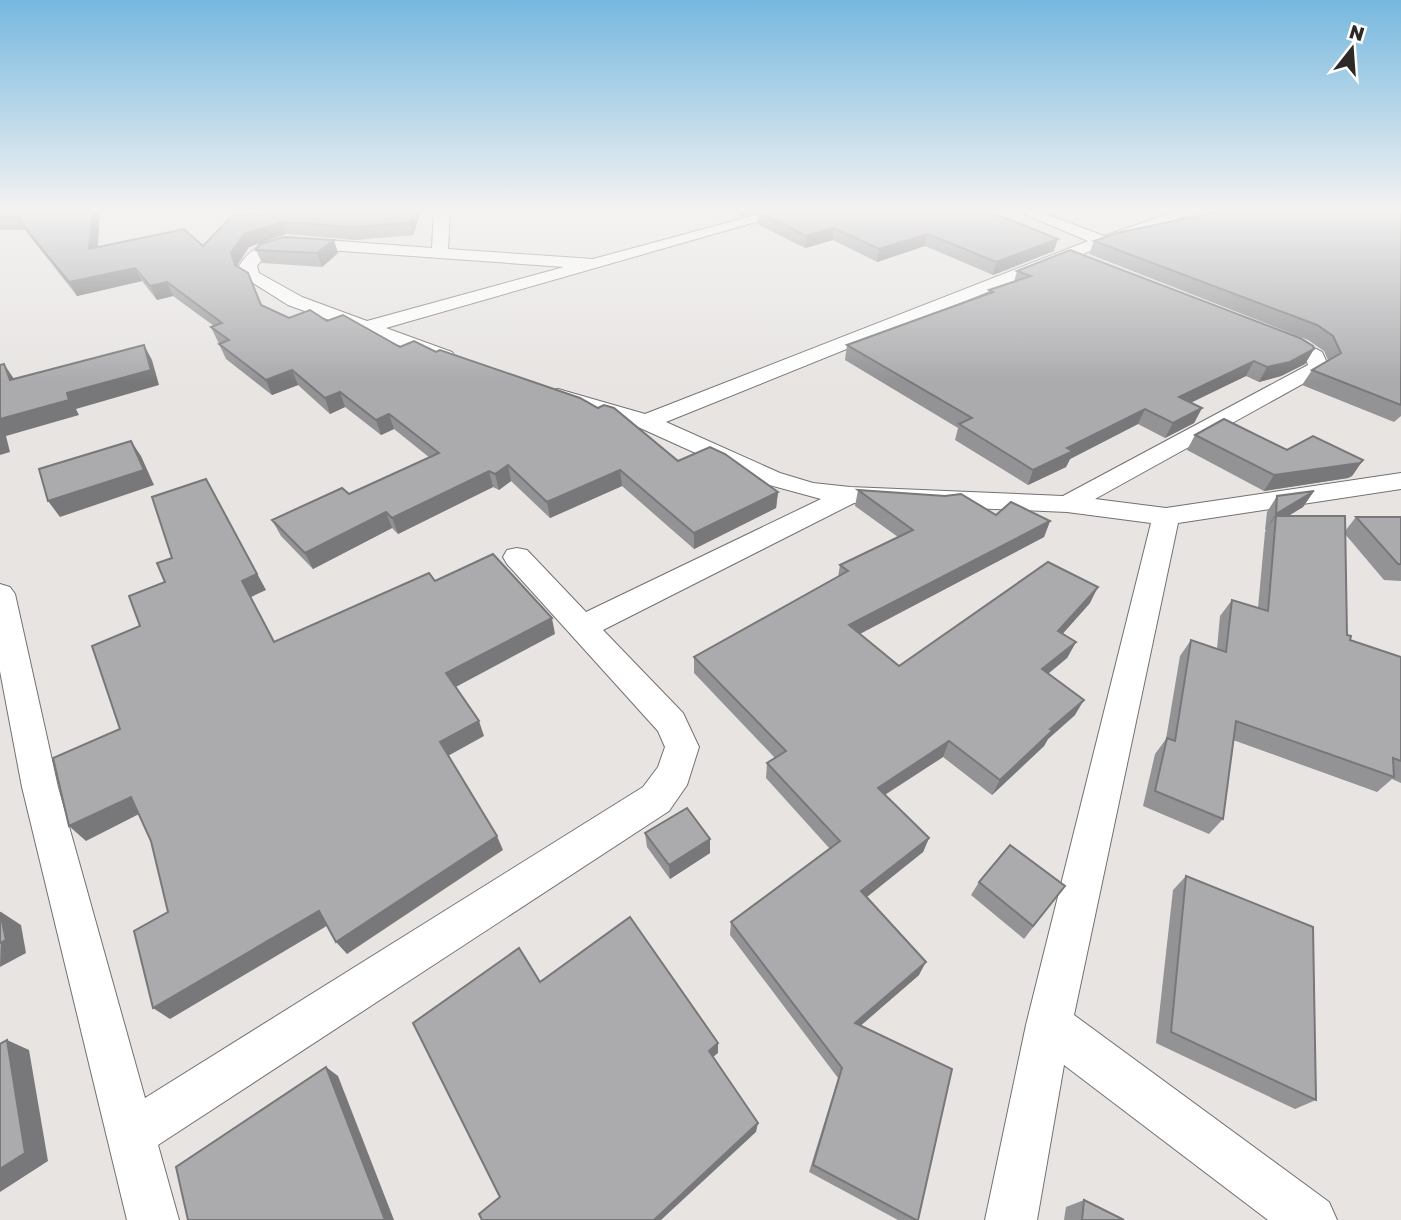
<svg xmlns="http://www.w3.org/2000/svg" width="1401" height="1220" viewBox="0 0 1401 1220" font-family="'Golos Text',sans-serif">
<style>
.lines{fill:none;stroke-linecap:round;stroke-linejoin:round}
.minor-casing{stroke:#74716f;stroke-width:2}
.minor{fill:#fff;fill-rule:evenodd}
.wall{fill:#939295}
.shaded-wall{fill:#787779}
.building{fill:#abaaad;stroke:#787779;stroke-width:2}
</style>
<rect width="100%" height="100%" fill="#e7e4e2"/>
<g class="lines">
<defs>
<g id="minor">
<path d="M434,211h16l-2,38 145,10 177,-48h24l-408,117 66,24 3,4 -10,6 -157,-57 -46,-29 -3,-10c12,-19 27,-24 47,-29l146,11zM287,247l277,20 -197,54 -65,-24 -43,-24 -2,-7 8,-10z"/>
<path d="M1017,211h21l66,25 73,-25h22l-127,47 -406,164 114,51 33,10 37,4 213,9 245,-131 -2,-6 -37,-19 -3,-4 3,-4h14l39,20 7,15 -3,4 -231,128 71,9 235,-35v16l-223,34 -104,492 255,187 8,18h-69l-204,-155 -27,155h-52l41,-195 125,-502 -84,-11 -213,-9 -251,127 80,83 16,34 -12,38 -18,26 -511,334 21,75h-52l-105,-433 -22,-116v-87l10,3 5,7 43,193 87,311 498,-311 15,-20 7,-20 -7,-16 -151,-167 -4,-7 4,-7 10,-2 10,2 59,62 235,-113 -59,-16 -124,-56 -88,-26 -3,-5 3,-5 8,-2 87,25 443,-173z"/>
</g>
</defs>
<use href="#minor" class="minor-casing"/>
<use href="#minor" class="minor"/>
</g>
<g class="wall">
<path d="M0,211h100l-2,36 105,-1 60,-32 2,-3h156l-8,24 -58,5 -69,-6 -37,13 -12,19 24,39 28,13 38,3 73,26 36,5 242,109 100,31 -2,16 -82,41 -72,-63 -72,32 -39,-37 -12,9 -6,-3 -95,47 -6,-6 -79,41 -32,-33 -9,-16 77,-26 81,-36 -36,-29 -13,6 -36,-28 -15,7 -32,-29 -26,10 -46,-36 -7,-15h1l-2,-2 -7,-15 3,-1 -41,-30 -16,4 -15,-19 -65,15 -52,-66h-25z"/>
<path d="M731,211h29l-19,5z"/>
<path d="M762,211l292,40 -61,24 -68,-29 -48,16 -44,-22 -28,8 -48,-24 1,-12z"/>
<path d="M1401,211v205l-7,6 -92,-37 10,-15 16,-10 -4,-9 -16,-11 -219,-86 5,-13z"/>
<path d="M256,250l82,3 -16,14 -60,-4z"/>
<path d="M1017,271l297,78 -9,15 -24,12 -22,6 -13,-6 -55,26 11,6 -8,15 -29,15 -27,-14 -68,35 -4,8 -38,18 -73,-45 3,-12 -113,-68 2,-15 141,-51 1,-4 25,-8z"/>
<path d="M1195,435l92,15 76,10 -11,16 -4,2 -84,13 -77,-41z"/>
<path d="M858,490l138,25 54,6 -6,16 -184,97 39,32 191,-63 -28,31 14,8 -9,16 -19,16 27,41 -27,24 -4,7 -52,49 -49,-38 -58,38 44,43 -6,14 -57,45 53,78 -59,51 58,194h-20l-89,-48 29,-94 -108,-143 1,-13 99,-73 -64,-71 1,-15 8,-5 -81,-85v-16l144,-80 2,-12 58,-28 -43,-31z"/>
<path d="M1314,491l-11,16 -15,9 57,15 11,-14h45v64l-17,-1 -39,-46 2,101 3,5 51,17v126l-9,-4 -15,13 -144,-52 -10,79 -14,15 -66,-28 12,-52 11,-15 14,-83 11,-16 26,9 3,-33 12,-16 26,8 7,-76 1,-2h-1l2,-18 10,-16z"/>
<path d="M645,833l65,6v14l-40,26 -23,-32z"/>
<path d="M1186,876l130,224 -21,9 -139,-66 17,-153z"/>
<path d="M979,882l86,4 -41,53 -53,-44z"/>
<path d="M1084,1200l40,20h-60l2,-13z"/>
</g>
<g class="shaded-wall">
<path d="M93,211h7l-4,51 -7,-13z"/>
<path d="M414,211h7l-8,24 -3,-12z"/>
<path d="M741,211h19l-19,5z"/>
<path d="M282,222l4,12 -37,13 -13,20 5,11 -10,-25 13,-19z"/>
<path d="M834,228l-1,12 -28,8 1,-12z"/>
<path d="M928,234l-3,12 -48,16 2,-13z"/>
<path d="M1058,239l-4,12 -61,24 3,-13z"/>
<path d="M334,240l4,13 -16,14 -5,-14z"/>
<path d="M135,268l7,13 -65,15 -8,-14z"/>
<path d="M167,282l6,14 -16,4 -7,-14z"/>
<path d="M144,345l8,15 7,25 -83,24 3,6 -73,21 4,16 -10,3v-36l67,-26z"/>
<path d="M1314,349l-9,15 -24,12 -22,6 8,-15z"/>
<path d="M1254,361l-8,15 -74,36 7,-15z"/>
<path d="M4,364l10,15 -4,1z"/>
<path d="M292,370l6,15 -26,10 -6,-15z"/>
<path d="M340,392l5,15 -15,7 -5,-16z"/>
<path d="M1202,408l-8,15 -29,15 8,-15z"/>
<path d="M1145,409l-7,15 -68,35 -4,8 -38,18 5,-15 34,-22z"/>
<path d="M389,414l5,15 -13,6 -5,-15z"/>
<path d="M131,441l10,15 13,29 -94,32 -12,-16z"/>
<path d="M1363,460l-11,16 -4,2 -84,13 10,-16z"/>
<path d="M508,465l3,16 -12,9 -4,-16z"/>
<path d="M620,470l2,16 -72,32 -3,-16z"/>
<path d="M489,471l4,16 -95,47 -6,-16z"/>
<path d="M206,479l60,111 -15,7 33,61 -42,-77z"/>
<path d="M1314,491l-11,16 -28,17 1,-8 -11,14 11,-16z"/>
<path d="M778,492l-2,16 -82,41v-16z"/>
<path d="M386,512l6,16 -79,41 -8,-16z"/>
<path d="M1050,521l-6,16 -198,104 3,-16z"/>
<path d="M1098,587l-8,16 -39,44 7,-16z"/>
<path d="M552,618l3,16 -103,55 -6,-16z"/>
<path d="M1076,642l-9,16 -33,27 8,-16z"/>
<path d="M1084,700l-9,15 -27,24 -4,7 -52,49 8,-15 50,-51z"/>
<path d="M479,721l5,15 -38,21 -6,-15z"/>
<path d="M949,741l-6,16 -70,45 5,-14z"/>
<path d="M131,797l14,14 -59,30 -17,-15z"/>
<path d="M497,836l6,14 -156,104 -11,-12z"/>
<path d="M929,838l-6,14 -66,53 4,-14z"/>
<path d="M710,839v14l-40,26 -1,-14z"/>
<path d="M319,911l11,13 -160,95 -17,-11z"/>
<path d="M1,912l20,13 5,28 -26,14z"/>
<path d="M926,962l-7,13 -68,59 4,-11z"/>
<path d="M7,1040l22,10 19,111 -48,31v-23z"/>
<path d="M718,1043v10l-10,8 1,-10z"/>
<path d="M326,1067l12,9 56,144h-9z"/>
<path d="M758,1123l-2,9 -95,88h-7z"/>
</g>
<g class="building">
<path d="M0,211h93l-4,38 95,-20 19,17 31,-32h29l2,-3h149l-4,12 -59,4 -69,-5 -38,12 -13,19 4,12 13,8 13,32 28,13 21,-8 17,11 16,-6 57,32 14,-6 22,11 4,-2 140,48 18,10 6,-3 10,3 64,53 32,-14 15,7 53,38 -84,41 -74,-63 -73,32 -39,-37 -13,9 -6,-3 -97,47 -6,-6 -81,41 -33,-33 70,-32 7,6 90,-41 -50,-39 -13,6 -36,-28 -15,6 -33,-28 -26,10 -47,-36 10,-4 -18,-13 11,-4 -55,-41 -17,4 -15,-18 -66,14 -48,-59 -1,-6h-20z"/>
<path d="M762,211h226l70,28 -62,23 -68,-28 -49,15 -45,-21 -28,8 -48,-24z"/>
<path d="M1222,211h179v194l-89,-35 29,-17 -8,-17 -16,-11 -223,-84 23,-8z"/>
<path d="M283,237l51,3 -17,13 -61,-3 4,-6z"/>
<path d="M1070,250l230,88 13,8 1,3 -24,13 -23,5 -13,-6 -75,36 23,11 -29,15 -28,-14 -78,39 6,3 -40,19 -74,-46 13,-6 -125,-73 146,-53 -4,-2 42,-14 -14,-5z"/>
<path d="M144,345l7,25 -84,23 2,7 -69,19v-54l4,-1 6,16z"/>
<path d="M1224,419l63,31 26,-14 50,24 -3,3 -86,12 -79,-40z"/>
<path d="M131,441l13,29 -96,31 -9,-32z"/>
<path d="M206,479l51,95 -15,7 32,61 155,-69 6,8 58,-27 59,64 -106,55 33,48 -39,21 57,94 -161,106 -17,-31 -166,97 -19,-77 34,-19 -17,-71 -20,-44 -62,29 -16,-68 67,-29 -28,-83 48,-20 -11,-30 36,-14 -8,-19 15,-5 -20,-61z"/>
<path d="M858,490l87,6 16,-2 35,21 15,-13 39,19 -201,104 50,41 149,-104 50,25 -40,44 18,11 -34,27 42,31 -34,29 3,1 -53,50 -51,-39 -71,47 51,50 -68,53 65,71 -71,61 97,46 -34,151h-2l-103,-55 29,-97 -111,-146 109,-81 -73,-78 19,-12 -92,-94 154,-86 -8,-6 73,-35z"/>
<path d="M1314,491l-38,23 1,-18z"/>
<path d="M1276,516h69l2,119 4,1 -1,4 51,17v104l-8,-3 1,19 -158,-56 -13,98 -68,-28 12,-53 8,3 16,-101 35,12 6,-52 36,11z"/>
<path d="M1356,517h45v47h-3z"/>
<path d="M687,808l23,31 -41,26 -24,-32z"/>
<path d="M1010,845l55,41 -32,40 -54,-44z"/>
<path d="M1186,876l127,51 3,173 -145,-68z"/>
<path d="M0,912l6,28 -6,3z"/>
<path d="M630,917l88,126 -9,8 49,72 -104,97h-172l-3,-6 21,-17 -87,-174 106,-75 21,34z"/>
<path d="M7,1040l18,113 -25,16v-125z"/>
<path d="M326,1067l59,153h-197l-12,-53z"/>
<path d="M1084,1200l40,20h-42z"/>
</g>
<linearGradient id="sky" x2="0" y2="1"><stop stop-color="#76b8df"/><stop offset="0.55" stop-color="#f4f3f2"/><stop offset="1" stop-color="#f4f3f2" stop-opacity="0"/></linearGradient>
<rect width="1401" height="382" fill="url(#sky)"/>
<g transform="translate(1352 49) rotate(17)" stroke="#ffffff" stroke-width="5" paint-order="stroke">
<path d="M0-5L12 26L0 18L-12 26Z" fill="#2b2a29"/>
<text y="-10" font-size="19" font-weight="bold" text-anchor="middle" fill="#2b2a29">N</text>
</g>
</svg>
